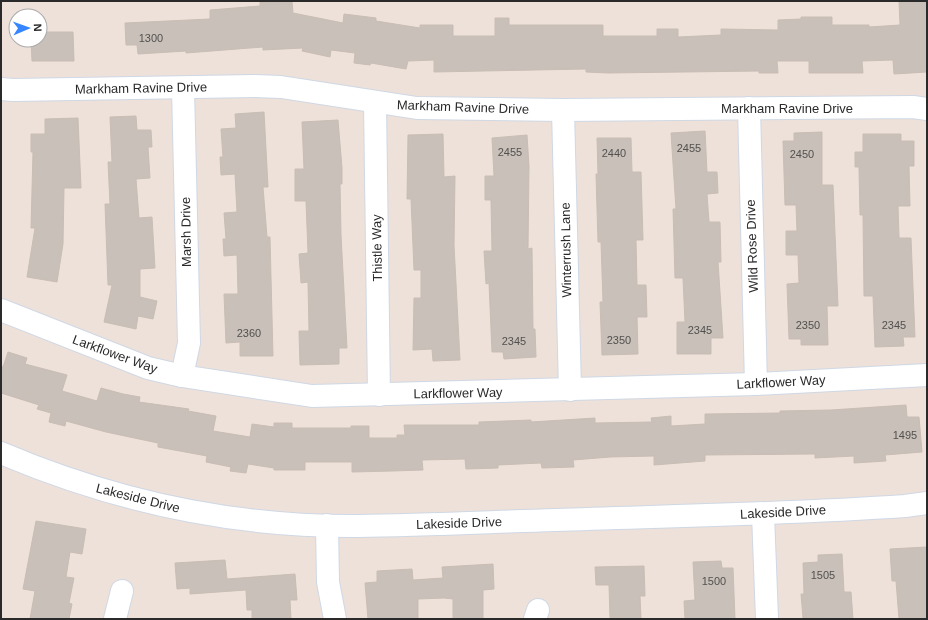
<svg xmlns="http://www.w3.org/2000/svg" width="928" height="620" viewBox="0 0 928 620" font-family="Arial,sans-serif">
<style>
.building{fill:#c8c0b9;stroke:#c9bdb4}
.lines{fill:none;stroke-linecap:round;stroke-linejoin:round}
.minor-casing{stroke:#cfd8e4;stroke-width:24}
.minor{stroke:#fff;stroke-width:22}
.labels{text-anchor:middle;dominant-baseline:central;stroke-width:3;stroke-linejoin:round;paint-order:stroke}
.number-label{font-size:11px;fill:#52504e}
.street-label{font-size:13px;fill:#2a2a2a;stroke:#fff}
</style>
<rect width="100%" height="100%" fill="#eee1da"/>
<g class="building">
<path d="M292,1l1,12 50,10 1,-9 32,4v3l44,7v-3h33v11h42v-18h14v7h94v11h54v-7h21v8l43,-2v-6l57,1v-10l23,-1v-2h31v8h37v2l31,-2 -1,-24h28v71l-33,2 -1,-14 -31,1 1,12h-54v-12h-32l1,12h-19v-2l-151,2 -22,-1v-3l-152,3v-12l-26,1 -2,8 -35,-6 -1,2 -16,-2 1,-10 -24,-3 -1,7 -28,-6 1,-3 -40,2v-3l-77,6v-2l-48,3 -1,-9h-11l-1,-22 85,-4v-9l50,-4v-4z"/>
<path d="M40,32h33l1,29h-42l-1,-21h9z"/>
<path d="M264,112l4,75h-5l4,50h3l3,119h-33v-14l-14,1 -2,-49h14l-1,-39 -13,1 -1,-17h3l-2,-26 13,-1 -2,-38 -14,1 -1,-18h3l-2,-28 15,-1 -1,-14z"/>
<path d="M136,116l1,14h14l1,17h-4l2,31 -14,1 3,39 13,-1 3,51 -15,1v28l17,4 -4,18 -15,-3 -2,13 -32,-7 8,-37h-4l-3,-81h5l-2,-42h4l-2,-45z"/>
<path d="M78,118l3,70h-17l-1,56 -6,38 -30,-5 8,-49h-4l2,-76h-2v-18h14v-15z"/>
<path d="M338,120l4,48v16h-2l1,51 6,113h-8v16l-39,1 -1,-34h10l-1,-49 -7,1 -2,-29 9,-1 -2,-52h-11v-32h9l-2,-47z"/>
<path d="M705,131l2,41h10l1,21 -11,1 2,28h11l1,40h-3l5,76h-12v16h-34v-32h8l-2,-44h-8l-2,-69h3l-5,-76z"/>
<path d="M822,132v53h11l5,121h-11l1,39h-27v-6h-12l-2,-55 12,-1 -1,-28h-12v-24h11l-1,-26h-11l-2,-64h11v-8z"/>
<path d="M443,134l1,43 11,-1 -1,69 6,115 -27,1 -1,-12 -19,1 1,-52h7v-28h-7l-3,-71h-4l1,-64z"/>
<path d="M863,134h38v7h13v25h-5l1,40h-12l1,32h12l4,99h-12l1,9 -29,1 -2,-51h-9l-1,-81h-3l-1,-48h-4v-15h8z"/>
<path d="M527,135l2,31 -1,83 4,-1 1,81h2l1,28 -32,2 -1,-7h-11l-3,-69 -3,1 -2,-33h8l-1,-51h-6v-24h9l-2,-38z"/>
<path d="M597,138h34l1,34h9l2,68h-7l1,45h9l1,32h-10l1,37 -36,1 -2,-53h3l-2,-60h-3l-2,-68h2z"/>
<path d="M8,352l19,6 -2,6 42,11 -5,16 35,10 4,-13 22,6 17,3 -1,5 50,7 -1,2 28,5 -3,15 37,6 2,-13 22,3v-4h18v5h59v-2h18v12h28v-3h8l-1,-10h75v-3l52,-2v2l64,-4v5l57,-1 -1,-4 20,-2v10l34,-2v-10l75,-1v-2l51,-1 75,-5 1,12h12l3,35 -37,3 1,6 -32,2v-7l-39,2v-4l-110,1v6l-51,4v-9l-44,1 -37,3 1,7 -32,1 -1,-5 -43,2v3l-32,1 -1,-10 -43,1 1,10 -31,1 -40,1v-10h-47v8h-31v-2l-26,-4 -2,9 -16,-2 1,-4 -25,-5 1,-6 -49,-9v-4l-52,-11 -40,-11 -1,5 -16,-4 2,-9 -14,-4 2,-4 -38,-12v-27l2,1z"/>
<path d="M36,521l50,8 -4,25 -12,-2 -4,25 8,1 -5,25 3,1 -3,15h-39l5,-28 -12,-2z"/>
<path d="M927,547v72h-28l-3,-38h-4l-2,-32z"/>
<path d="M842,554l2,38h7l2,27 -50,-1 -2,-24h3l-1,-31 15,-1v-7z"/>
<path d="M225,560l2,19 68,-5 2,26h-7l1,19h-39v-9h-5l-1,-20 -56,4v-6l-13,1 -2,-26z"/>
<path d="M721,561l1,7h11l2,51h-50l-1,-18 11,-1 -2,-38z"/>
<path d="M493,564l1,25 -11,1v29h-30v-20l-9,-1 -26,1v20h-50l-3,-36 12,-1v-11l35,-2 1,11 30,-2 -1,-11z"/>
<path d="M644,566l1,30h-5l1,23h-31l-1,-34h-13l-1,-18z"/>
</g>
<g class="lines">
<defs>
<g id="minor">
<path d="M1,89l12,1 242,-4 26,1 136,21 146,2 350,-3 14,2"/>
<path d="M375,102l4,293"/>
<path d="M749,108l7,276"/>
<path d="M563,110l7,280"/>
<path d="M1,310l147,58 34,8 130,20 444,-12 171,-9"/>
<path d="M182,376l7,-33 -6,-255"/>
<path d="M1,453c113,48 235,74 357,73 66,-1 132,-4 198,-6 116,-4 233,-6 349,-14l22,-3"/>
<path d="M763,514l4,105"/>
<path d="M327,525l1,57 7,37"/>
<path d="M115,619l7,-28"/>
<path d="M535,619l3,-9"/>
</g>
</defs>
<use href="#minor" class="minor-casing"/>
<use href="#minor" class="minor"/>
</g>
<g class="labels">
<g class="number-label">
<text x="151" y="38">1300</text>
<text x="689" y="148">2455</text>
<text x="510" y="152">2455</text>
<text x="614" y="153">2440</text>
<text x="802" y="154">2450</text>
<text x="808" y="325">2350</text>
<text x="894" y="325">2345</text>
<text x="700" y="330">2345</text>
<text x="249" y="333">2360</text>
<text x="619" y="340">2350</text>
<text x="514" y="341">2345</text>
<text x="905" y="435">1495</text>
<text x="823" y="575">1505</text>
<text x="714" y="581">1500</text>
</g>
<g class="street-label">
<text transform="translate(141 88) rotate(-1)">Markham Ravine Drive</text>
<text transform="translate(463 107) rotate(2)">Markham Ravine Drive</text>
<text x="787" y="108">Markham Ravine Drive</text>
<text transform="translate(186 232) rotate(-91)">Marsh Drive</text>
<text transform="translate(752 246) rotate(-92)">Wild Rose Drive</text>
<text transform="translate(377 248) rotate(-91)">Thistle Way</text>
<text transform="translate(566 250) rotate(-91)">Winterrush Lane</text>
<text transform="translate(115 354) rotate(20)">Larkflower Way</text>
<text transform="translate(781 382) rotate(-3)">Larkflower Way</text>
<text transform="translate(458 393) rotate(-1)">Larkflower Way</text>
<text transform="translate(138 498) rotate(14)">Lakeside Drive</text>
<text transform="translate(783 512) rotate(-3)">Lakeside Drive</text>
<text transform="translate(459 523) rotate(-2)">Lakeside Drive</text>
</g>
</g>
<rect width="928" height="620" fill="none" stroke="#2a2a2a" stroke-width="4"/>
<g transform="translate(28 28) rotate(88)"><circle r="19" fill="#ffffff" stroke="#aaaaaa"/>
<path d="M0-3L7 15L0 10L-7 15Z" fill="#3686ff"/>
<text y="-6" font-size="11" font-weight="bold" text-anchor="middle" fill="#2a2a2a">N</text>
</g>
</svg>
